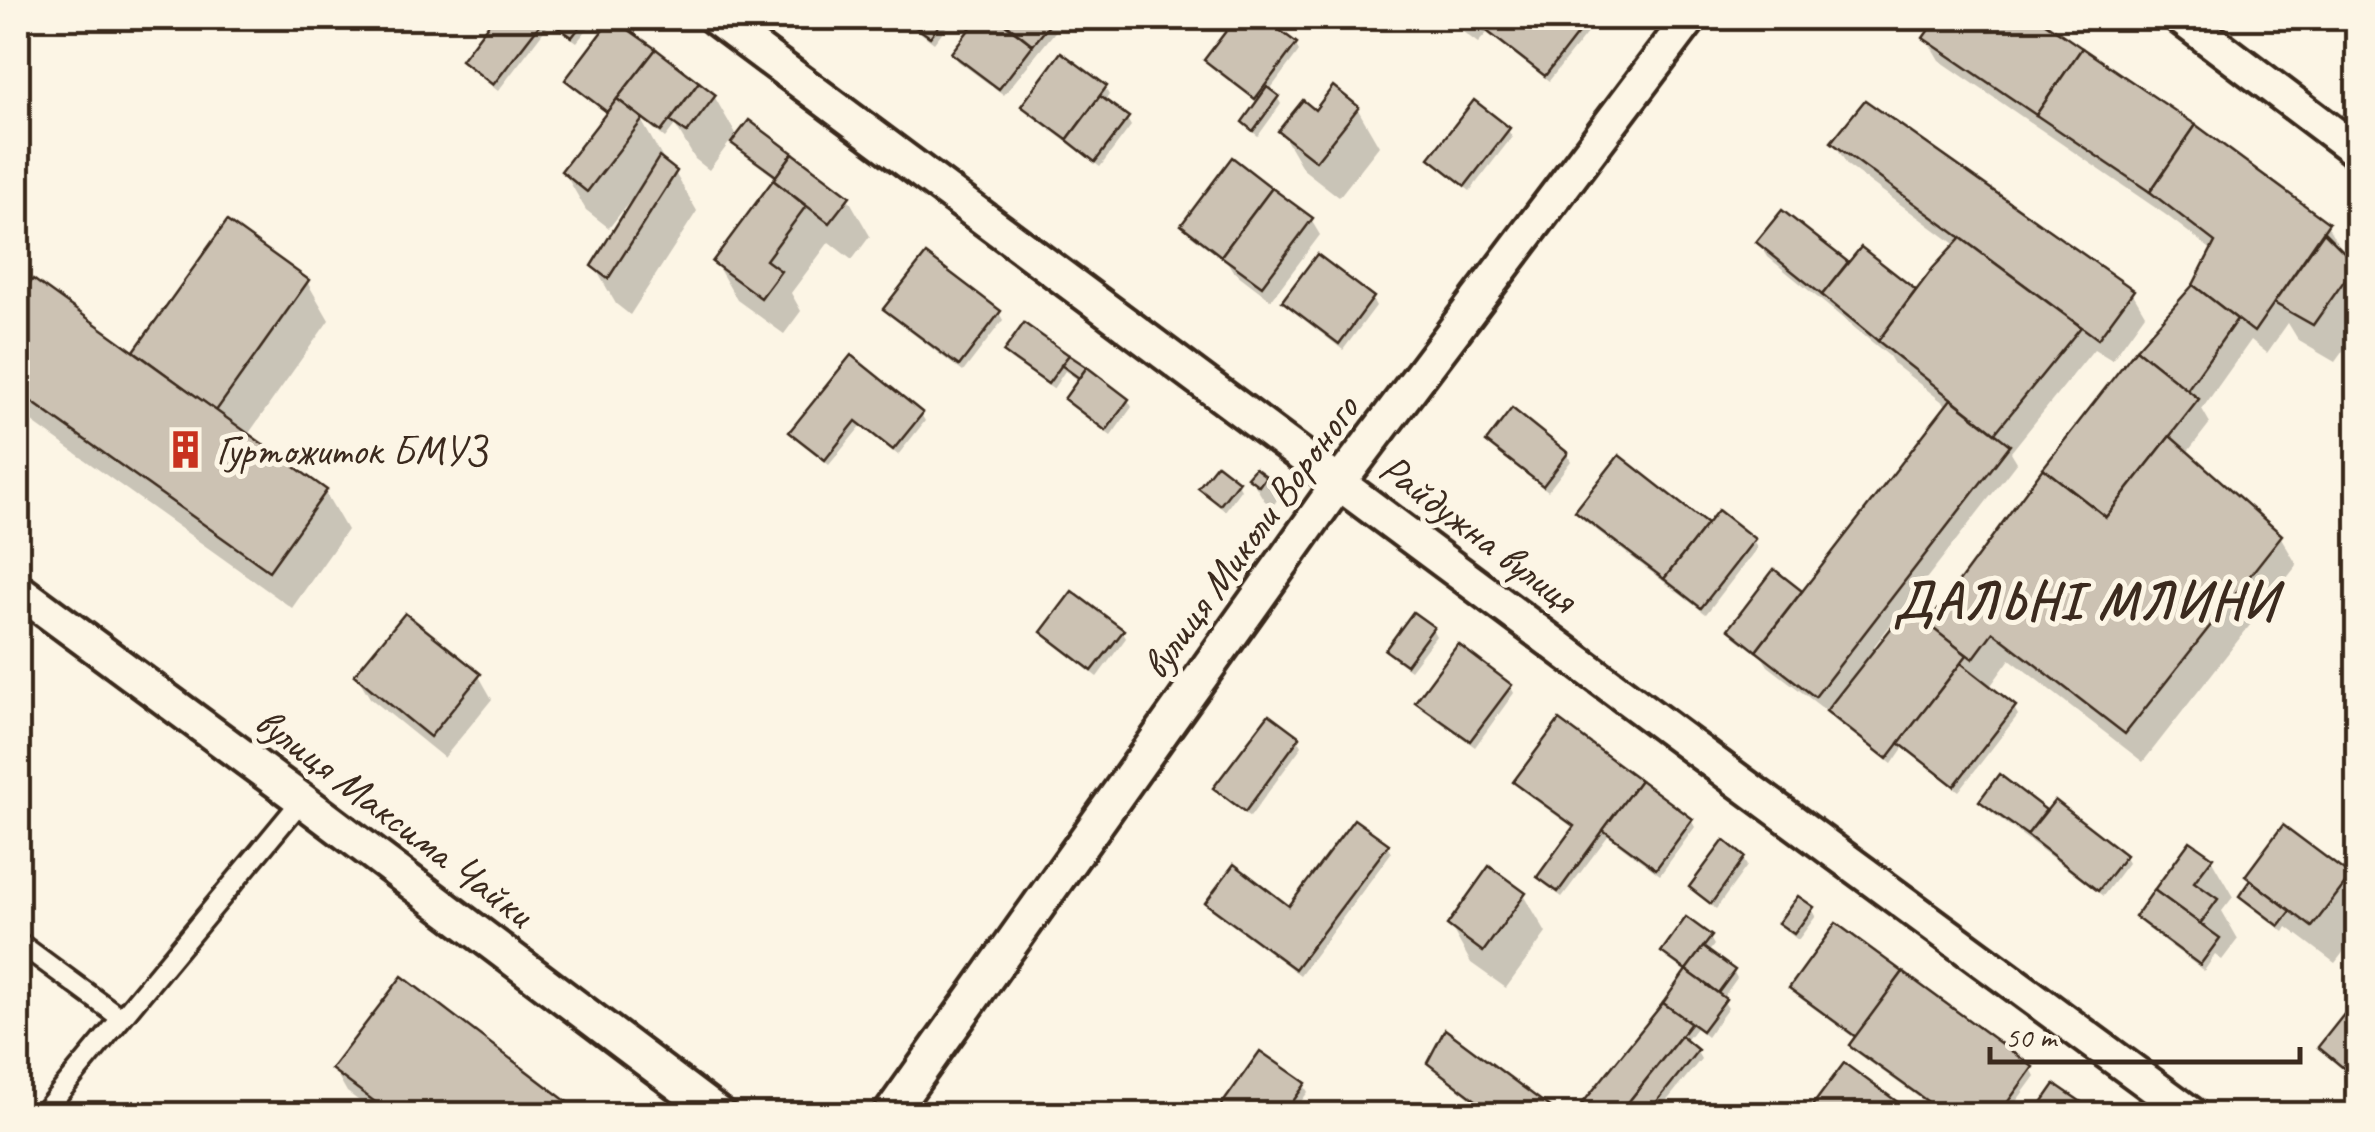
<svg xmlns="http://www.w3.org/2000/svg" width="2375" height="1132" viewBox="0 0 2375 1132" font-family="Caveat,sans-serif">
<style>
.shadow{fill:#0003}
.building{fill:#ccc2b3;stroke:#3b2a1e;stroke-width:2.5}
.lines{fill:none;stroke-linecap:round;stroke-linejoin:round}
.service-casing{stroke:#3b2a1e;stroke-width:25}
.minor-casing{stroke:#3b2a1e;stroke-width:40}
.service{stroke:#fcf5e5;stroke-width:18}
.minor{stroke:#fcf5e5;stroke-width:32}
.labels{text-anchor:middle;dominant-baseline:central;stroke-width:10;stroke-linejoin:round;paint-order:stroke}
.poi-label{font-size:42px;fill:#3b2a1e;stroke:#fcf5e5;text-anchor:start}
.street-label{font-size:42px;fill:#3b2a1e;stroke:#fcf5e5}
.district-label{font-size:52px;font-weight:bold;letter-spacing:2.5px;fill:#3b2a1e;stroke:#fcf5e5}
</style>
<rect width="100%" height="100%" fill="#fcf5e5"/>
<filter id="ink" filterUnits="userSpaceOnUse"><feTurbulence type="fractalNoise" baseFrequency=".01" numOctaves="2"/><feDisplacementMap in="SourceGraphic" scale="20" xChannelSelector="R" yChannelSelector="G"/><feConvolveMatrix kernelMatrix="1 2 1 2 8 2 1 2 1" color-interpolation-filters="sRGB"/></filter>
<g filter="url(#ink)">
<g class="shadow">
<path d="M408,18h14l-5,6z"/>
<path d="M489,18h107l-19,24 -27,-19 -52,68 -30,-24 -4,-7 30,-39z"/>
<path d="M901,18h52l-19,25z"/>
<path d="M981,18h12l15,11 8,-11h50l-62,77 -46,-34 -4,-7z"/>
<path d="M1239,18h20l36,26 4,7 -30,40 8,6 4,7 -23,32 -9,-7 -4,-7 13,-19 -47,-36 -4,-7z"/>
<path d="M1444,18h155l-50,63 -62,-48 -9,10z"/>
<path d="M1923,18h110l162,110 132,97 13,23 -2,2 20,20v60l-23,32 -36,-21 -11,-18 -21,30 -16,-13 -49,69 8,14 -24,31 94,82 17,29 -154,197 -133,-103 -21,29 25,20 4,7 -59,76 -56,-43 -11,16 -59,-45 -6,-12 -2,3 -57,-44 -5,-8 -28,-21 -4,-7 44,-57 28,22 146,-188 -55,-43 -5,-8 -121,-99 -9,-15 24,-29 66,53 12,-16 56,44 40,-48 -110,-81 -13,-23 298,150 13,22 -33,46 -18,-11 -83,103 6,10 -143,184 4,3 50,-22 210,-276 57,-65 18,-35 -47,-36 -227,-155 -13,-22 8,-13z"/>
<path d="M613,20l101,76 24,42 110,60 22,38 -18,24 -23,-18 -38,51 10,18 -17,23 -47,-34 -22,-38 62,-83 -39,-29 -6,-11 -23,31 -14,-11 -20,-34 -10,13 -25,-20 23,41 -2,3 14,11 22,38 -67,104 -14,-11 -22,-38 39,-62 -3,-3 -21,27 -23,-18 -22,-38 44,-58 -36,-27 -4,-7z"/>
<path d="M1105,88l4,7 -5,7 23,17 4,7 -31,41 -72,-54 -4,-7z"/>
<path d="M1357,108l22,38 -40,51 -36,-28 -22,-38 34,-18z"/>
<path d="M1508,130l4,7 -42,54 -34,-26 -4,-7z"/>
<path d="M1311,220l9,15 -49,65 -38,-29 -5,-8 -40,-30 -4,-7z"/>
<path d="M227,225l80,57 22,38 -82,116 78,56 22,38 -55,78 -274,-196v-107l15,-22 101,72z"/>
<path d="M1372,299l4,7 -33,44 -54,-42 -4,-7z"/>
<path d="M886,309l113,4 4,7 -40,52 -73,-56z"/>
<path d="M1024,327l104,73 4,7 -21,29 -40,-30 -4,-7 13,-18 -15,-10 -12,18 -43,-30 -4,-7z"/>
<path d="M851,358l70,56 4,7 -27,34 -37,-29 -32,39 -33,-26 -4,-7z"/>
<path d="M1489,442l78,12 4,7 -23,30 -55,-42z"/>
<path d="M1619,459l88,68 46,14 4,7 -51,66 -124,-95 -4,-7z"/>
<path d="M1250,477l14,1 13,22 -5,7 -8,-7z"/>
<path d="M1237,482l4,7 -16,22 -20,-16 -4,-7z"/>
<path d="M1432,629l4,7 -26,34 -18,-13 -4,-7z"/>
<path d="M1122,631l4,7 -29,39 -49,-38 -4,-7z"/>
<path d="M357,676h122l13,23 -48,59 -74,-60z"/>
<path d="M1510,686l4,7 -39,54 -53,-38 -4,-7z"/>
<path d="M1298,739l4,7 -52,71 -30,-22 -4,-7z"/>
<path d="M2000,777l47,37 77,42 4,7 -25,33 -117,-88 -4,-7z"/>
<path d="M1516,782l175,38 4,7 -35,48 -52,-39 -46,61 -18,-13 -4,-7 35,-48 -55,-40z"/>
<path d="M1387,846l4,7 -91,122 -88,-65 -4,-7 82,7z"/>
<path d="M1743,859l4,7 -31,43 -20,-15 -4,-7z"/>
<path d="M2211,859l22,38 -11,14 16,28 -16,21 -7,-5 -11,16 -62,-47 -4,-7z"/>
<path d="M2248,876l101,1 9,16v40l-23,30 -48,-36 -3,5 -38,-29 -5,-7 10,-14z"/>
<path d="M1524,895l22,38 -40,55 -35,-25 -21,-38z"/>
<path d="M1812,909l4,7 -18,24 -13,-10 -4,-7z"/>
<path d="M1710,938l4,7 -6,8 25,18 4,7 -15,21 6,9 -21,29 -11,-9 -11,14 12,10 4,7 -45,55h-79l110,-141 -19,-14 -4,-7z"/>
<path d="M402,979l177,135h-202l-30,-22 -13,-23z"/>
<path d="M1792,988l239,81 4,7 -28,38h-65l-86,-62 -4,-7 5,-5 -61,-45z"/>
<path d="M2358,1018v63l-33,-27 -4,-7z"/>
<path d="M1446,1033l108,81h-63l-57,-44 -5,-7z"/>
<path d="M1260,1055l44,30 4,7 -16,22h-74z"/>
<path d="M1844,1066l66,48h-101z"/>
</g>
<g class="building">
<path d="M493,18h52l-52,67 -32,-25z"/>
<path d="M545,18h42l-15,19z"/>
<path d="M612,18l44,31 -49,63 -42,-32z"/>
<path d="M903,18h42l-15,19z"/>
<path d="M978,18h19l36,27 -34,44 -48,-36z"/>
<path d="M1013,18h42l-22,27 -25,-20z"/>
<path d="M1236,18h27l34,25 -42,56 -51,-39z"/>
<path d="M1470,18h120l-45,58z"/>
<path d="M1937,18h101l44,30 -46,67 -113,-77z"/>
<path d="M2082,48l114,77 -46,67 -114,-77z"/>
<path d="M656,49l43,33 -38,50 -44,-33z"/>
<path d="M1061,52l46,34 -40,54 -46,-34z"/>
<path d="M699,82l17,13 -29,38 -17,-12z"/>
<path d="M1333,86l26,21 -43,54 -38,-30 25,-31 12,10z"/>
<path d="M1267,87l12,9 -26,35 -11,-9z"/>
<path d="M1100,96l29,21 -34,45 -28,-22z"/>
<path d="M617,99l26,20 -56,73 -26,-21z"/>
<path d="M1474,100l36,28 -45,58 -36,-28z"/>
<path d="M1865,100l269,190 -36,49 -267,-197z"/>
<path d="M749,120l44,33 -17,23 -45,-33z"/>
<path d="M2196,125l133,98 -75,109 -61,-47 22,-43 -65,-50z"/>
<path d="M793,153l57,43 -21,27 -56,-43z"/>
<path d="M659,157l18,14 -69,108 -17,-13z"/>
<path d="M1232,157l40,31 -51,68 -40,-31z"/>
<path d="M773,180l33,26 -40,54 15,11 -20,27 -49,-36z"/>
<path d="M1272,188l41,30 -51,68 -41,-30z"/>
<path d="M1782,210l66,52 -26,33 -66,-53z"/>
<path d="M227,221l82,59 -93,131 -82,-60z"/>
<path d="M2324,232l32,32 -43,61 -39,-22z"/>
<path d="M1961,238l120,89 -86,106 -117,-92 55,-73z"/>
<path d="M1861,247l55,43 -38,51 -56,-46z"/>
<path d="M926,254l75,57 -42,55 -76,-57z"/>
<path d="M1317,254l57,43 -35,47 -57,-43z"/>
<path d="M33,279l294,211 -58,81 -251,-179v-92z"/>
<path d="M2193,285l44,34 -50,71 -51,-41z"/>
<path d="M1024,323l45,32 -21,29 -45,-32z"/>
<path d="M2136,349l63,50 -93,118 -63,-49z"/>
<path d="M851,355l72,58 -30,37 -37,-29 -31,39 -36,-28z"/>
<path d="M1069,355l18,12 -8,11 -18,-13z"/>
<path d="M1087,367l42,32 -23,32 -42,-32z"/>
<path d="M1951,399l59,46 -195,252 -59,-46z"/>
<path d="M1512,408l56,45 -25,33 -57,-44z"/>
<path d="M2170,436l112,99 -157,199 -132,-102 -20,27 -46,-34 116,-157 63,49z"/>
<path d="M1619,455l88,69 -43,55 -89,-68z"/>
<path d="M1217,464l22,17 -19,24 -22,-17z"/>
<path d="M1255,468l11,8 -7,10 -12,-9z"/>
<path d="M1718,510l37,29 -54,69 -37,-29z"/>
<path d="M1774,569l28,22 -46,60 -28,-22z"/>
<path d="M1072,591l52,39 -32,41 -51,-39z"/>
<path d="M1907,608l60,47 -80,104 -61,-48z"/>
<path d="M1413,612l21,15 -28,38 -21,-15z"/>
<path d="M405,613l76,61 -51,63 -76,-62z"/>
<path d="M1458,644l54,41 -42,56 -55,-39z"/>
<path d="M1961,663l55,43 -62,80 -55,-43z"/>
<path d="M1269,714l31,23 -55,75 -32,-24z"/>
<path d="M1559,720l81,60 -82,112 -21,-15 37,-51 -61,-44z"/>
<path d="M1999,774l47,36 -19,25 -48,-34z"/>
<path d="M1640,780l53,39 -37,50 -53,-39z"/>
<path d="M2055,800l71,55 -28,36 -71,-56z"/>
<path d="M1354,819l35,25 -94,125 -90,-66 29,-39 55,42z"/>
<path d="M2283,825l68,51 -39,51 -67,-51z"/>
<path d="M1724,840l21,17 -34,47 -22,-17z"/>
<path d="M2190,841l23,16 -19,25 24,17 -18,25 -46,-34z"/>
<path d="M1489,866l37,27 -43,59 -36,-27z"/>
<path d="M2250,880l41,31 -12,15 -40,-30z"/>
<path d="M2154,890l66,48 -20,27 -65,-48z"/>
<path d="M1798,896l16,11 -20,27 -16,-11z"/>
<path d="M1686,917l26,19 -26,34 -25,-18z"/>
<path d="M1836,923l67,49 -47,65 -67,-49z"/>
<path d="M1703,947l32,23 -17,23 -32,-23z"/>
<path d="M1686,970l40,29 -24,32 -39,-28z"/>
<path d="M1903,972l130,95 -34,47h-54l-96,-69z"/>
<path d="M402,976l181,138h-192l-60,-45z"/>
<path d="M1663,1003l28,20 -72,91h-45z"/>
<path d="M2349,1008l9,7v65l-40,-33z"/>
<path d="M1445,1029l114,85h-65l-67,-51z"/>
<path d="M1681,1036l17,14 -51,64h-28z"/>
<path d="M1260,1051l46,32 -22,31h-69z"/>
<path d="M1844,1063l70,51h-108z"/>
<path d="M2055,1084l44,30h-65z"/>
</g>
<g class="lines">
<defs>
<g id="service">
<path d="M18,942l103,76"/>
<path d="M42,1114l260,-314"/>
</g>
<g id="minor">
<path d="M715,18l1026,765 450,331"/>
<path d="M2181,18l177,134"/>
<path d="M18,590l284,210 416,314"/>
<path d="M890,1114l449,-631 351,-465"/>
</g>
</defs>
<use href="#service" class="service-casing"/>
<use href="#minor" class="minor-casing"/>
<use href="#service" class="service"/>
<use href="#minor" class="minor"/>
</g>
</g>
<defs>
<symbol id="building-bare" viewBox="-9 -9 18 18"><path d="M-4-6H4V6H1V3H-1V6H-4ZM-2.5-4.3h1.7v1.8h-1.7ZM.8-4.3h1.7v1.8H.8ZM-2.5-1h1.7V.8h-1.7ZM.8-1h1.7V.8H.8Z" fill="#c8321e" stroke="#fcf5e5" stroke-width="2.5" paint-order="stroke"/></symbol>
</defs>
<g fill-rule="evenodd">
<use href="#building-bare" x="158" y="422" width="55" height="55"/>
</g>
<g class="labels">
<g class="poi-label">
<text x="216" y="450">Гуртожиток БМУЗ</text>
</g>
<g class="street-label">
<text transform="translate(1478 533) rotate(37)">Райдужна вулиця</text>
<text transform="translate(1250 537) rotate(-54)">вулиця Миколи Вороного</text>
<text transform="translate(394 817) rotate(37)">вулиця Максима Чайки</text>
</g>
<g class="district-label">
<text x="2086" y="601">ДАЛЬНІ МЛИНИ</text>
</g>
</g>
<rect width="2375" height="1132" fill="none" stroke="#fcf5e5" stroke-width="60"/>
<rect x="30" y="30" width="2315" height="1072" fill="none" stroke="#3b2a1e" stroke-width="4" filter="url(#ink)"/>
<path d="M1990 1047v15h310v-15" fill="none" stroke="#3b2a1e" stroke-width="5"/>
<text x="2005" y="1047" font-size="30" fill="#3b2a1e" stroke="#fcf5e5" stroke-width="8" paint-order="stroke">50 m</text>
</svg>
